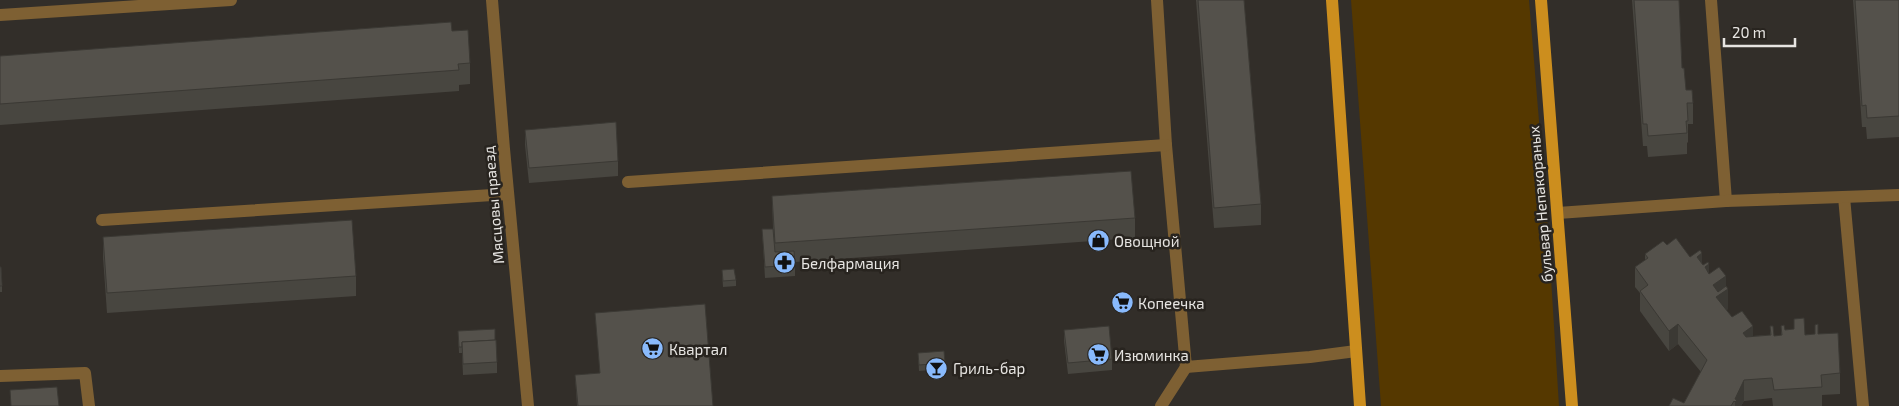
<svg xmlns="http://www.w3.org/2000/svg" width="1899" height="406" viewBox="0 0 1899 406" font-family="'Exo 2',sans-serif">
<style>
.green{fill:#553800}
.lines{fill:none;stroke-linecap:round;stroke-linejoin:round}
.minor{stroke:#7e6033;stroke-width:12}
.major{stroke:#cc8e1e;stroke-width:12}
.wall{fill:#484640}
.shaded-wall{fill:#3b3934}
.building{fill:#54514b;stroke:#3b3934}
.labels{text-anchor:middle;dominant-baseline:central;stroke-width:5;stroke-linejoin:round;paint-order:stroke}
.street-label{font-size:15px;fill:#e7e5e2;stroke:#28241f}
.poi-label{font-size:15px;fill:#e7e5e2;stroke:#28241f;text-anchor:start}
</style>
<rect width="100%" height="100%" fill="#322e29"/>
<path class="green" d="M1351,0h178l19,230 11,176h-178z"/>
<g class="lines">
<g class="minor">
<path d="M492,0l12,149 24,257"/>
<path d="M1157,0l9,145 20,222 124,-10 46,-6"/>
<path d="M1711,0l15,201"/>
<path d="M0,15l231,-15"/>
<path d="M628,182l538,-37"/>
<path d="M1844,197l19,209"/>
<path d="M1558,213l168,-12 173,-6"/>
<path d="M102,220l406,-26"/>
<path d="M0,376l85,-3 4,33"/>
<path d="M1161,406l25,-39"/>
</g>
<g class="major">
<path d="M1332,0l28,406"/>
<path d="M1541,0l31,406"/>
</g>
</g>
<g class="wall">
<path d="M1196,0h48l17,204v21l-47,3z"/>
<path d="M1632,0h47l3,68 4,22 7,13v21h-5v18l-1,1v11l-39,3 -1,-11h-4z"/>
<path d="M1853,0h46v137l-32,2 -1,-12h-4z"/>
<path d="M452,31l18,32v21l-11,1v6l-459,34v-69z"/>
<path d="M525,130l93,31v15l-89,7 -4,-38z"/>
<path d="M772,196l363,22v20l-340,24v14l-30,2 -3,-49h11z"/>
<path d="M103,237l253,39v20l-249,17 -4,-56z"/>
<path d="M1667,245l35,19 7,10 17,12 2,23 -2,1 6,7 21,19 17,-1v-9l4,10h7v-10l4,4 9,-1v-10l11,16 10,-1v-9l3,9 22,39v21l-18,1v11h-49l-1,-8 -28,3 -3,5h-72l15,-3 17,-31 -23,-28 -9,7 -29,-40v-18l-5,-6v-20l10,-7v-6z"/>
<path d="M0,267l2,19v6h-2z"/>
<path d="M722,270l14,10v6l-13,1z"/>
<path d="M595,313l118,93h-136l-2,-31 25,-2z"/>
<path d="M1064,330l48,29v11l-44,4 -4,-33z"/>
<path d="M458,331l39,31v11l-34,2 -1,-22h-3z"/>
<path d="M918,353l27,10v6l-26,2z"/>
</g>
<g class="shaded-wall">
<path d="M1702,253v20l-5,-16z"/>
<path d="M1709,264v21l-4,-18z"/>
<path d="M1726,276v14l2,-1v20l-12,9 -3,-33z"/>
<path d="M1678,324v20l-9,7v-20z"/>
<path d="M1753,326v20l-10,-13z"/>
<path d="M1744,380v21l-3,5h-6v-7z"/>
</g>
<g class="building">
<path d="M1198,0h46l17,204 -47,4z"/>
<path d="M1634,0h45l3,68h2l2,22h6l1,13h-6l1,18h-2l1,12 -39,3 -1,-12h-4z"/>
<path d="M1855,0h44v116l-32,2 -1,-13 -4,1z"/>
<path d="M451,22l1,9 16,-1 2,33 -12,1 1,6 -459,34v-48z"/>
<path d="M616,122l2,39 -89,7 -4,-38z"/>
<path d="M1131,171l4,47 -360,25 -3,-47z"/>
<path d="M352,220l4,56 -249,17 -4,-56z"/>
<path d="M762,229h11l2,23 19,-1 1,14 -30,2z"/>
<path d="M1676,238l14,19 10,-7 2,3 -5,4 6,8 5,-3 1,2 -4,3 4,7 10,-7 7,9 -13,9 5,7 8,-6 2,3 -12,8 16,20 10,-6 11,15 -10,7 3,4 25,-2 -1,-9h3l1,10 8,-1 -1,-9 3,-1 1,5 9,-1v-10l10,-1 1,17 10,-1v-9l3,-1v10l20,-1 2,40 -19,2 1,12 -48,3 -2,-12 -28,2 -9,19 2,1 -2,2 -1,-1 -3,5h-62l4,-8 11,5 23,-43 -29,-36 -9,7 -29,-40 8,-6 -13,-18 13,-9 -3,-4 18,-13 4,4z"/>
<path d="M0,267h1l1,19h-2z"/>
<path d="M734,269l2,11 -13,1 -1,-11z"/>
<path d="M705,304l8,102h-135l-3,-31 25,-2 -5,-60z"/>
<path d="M1109,326l3,33 -44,4 -4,-33z"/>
<path d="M495,329v11l-33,2v5h-3l-1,-16z"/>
<path d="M496,340l1,22 -34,2 -1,-22z"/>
<path d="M944,351l1,12 -26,2 -1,-12z"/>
<path d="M57,387l2,19h-48l-1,-16z"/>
</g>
<defs>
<symbol id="shop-disc" viewBox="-11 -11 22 22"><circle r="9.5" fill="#89bafc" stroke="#28241f"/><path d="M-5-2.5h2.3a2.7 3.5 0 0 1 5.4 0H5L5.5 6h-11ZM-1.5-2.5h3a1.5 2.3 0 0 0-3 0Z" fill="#111"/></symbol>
<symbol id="pharmacy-disc" viewBox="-11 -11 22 22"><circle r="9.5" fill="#89bafc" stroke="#28241f"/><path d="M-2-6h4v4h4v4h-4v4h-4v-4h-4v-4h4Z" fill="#111"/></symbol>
<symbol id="supermarket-disc" viewBox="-11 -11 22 22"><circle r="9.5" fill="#89bafc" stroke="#28241f"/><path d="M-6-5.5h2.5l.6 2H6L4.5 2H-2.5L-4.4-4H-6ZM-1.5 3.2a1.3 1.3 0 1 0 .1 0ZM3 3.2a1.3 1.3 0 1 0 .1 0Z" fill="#111"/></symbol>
<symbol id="bar-disc" viewBox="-11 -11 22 22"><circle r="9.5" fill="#89bafc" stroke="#28241f"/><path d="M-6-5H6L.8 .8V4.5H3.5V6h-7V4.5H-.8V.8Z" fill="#111"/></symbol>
</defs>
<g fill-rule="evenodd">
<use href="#shop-disc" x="1086" y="228" width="25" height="25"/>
<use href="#pharmacy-disc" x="772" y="250" width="25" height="25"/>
<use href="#supermarket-disc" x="1110" y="290" width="25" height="25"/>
<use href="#supermarket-disc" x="640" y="336" width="25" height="25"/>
<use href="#supermarket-disc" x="1086" y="342" width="25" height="25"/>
<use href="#bar-disc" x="924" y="356" width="25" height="25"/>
</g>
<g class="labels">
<g class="street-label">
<text transform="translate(1540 204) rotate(-95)">бульвар Непакораных</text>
<text transform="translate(493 205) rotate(-95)">Мясцовы праезд</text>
</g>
<g class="poi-label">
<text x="1114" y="241">Овощной</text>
<text x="801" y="263">Белфармация</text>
<text x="1138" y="303">Копеечка</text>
<text x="669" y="349">Квартал</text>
<text x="1114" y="355">Изюминка</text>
<text x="953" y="368">Гриль-бар</text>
</g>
</g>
<path d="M1724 38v8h71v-8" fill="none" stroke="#e7e5e2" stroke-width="2.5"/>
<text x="1732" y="38" font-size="15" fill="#e7e5e2" stroke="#28241f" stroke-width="4" paint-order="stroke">20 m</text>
</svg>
